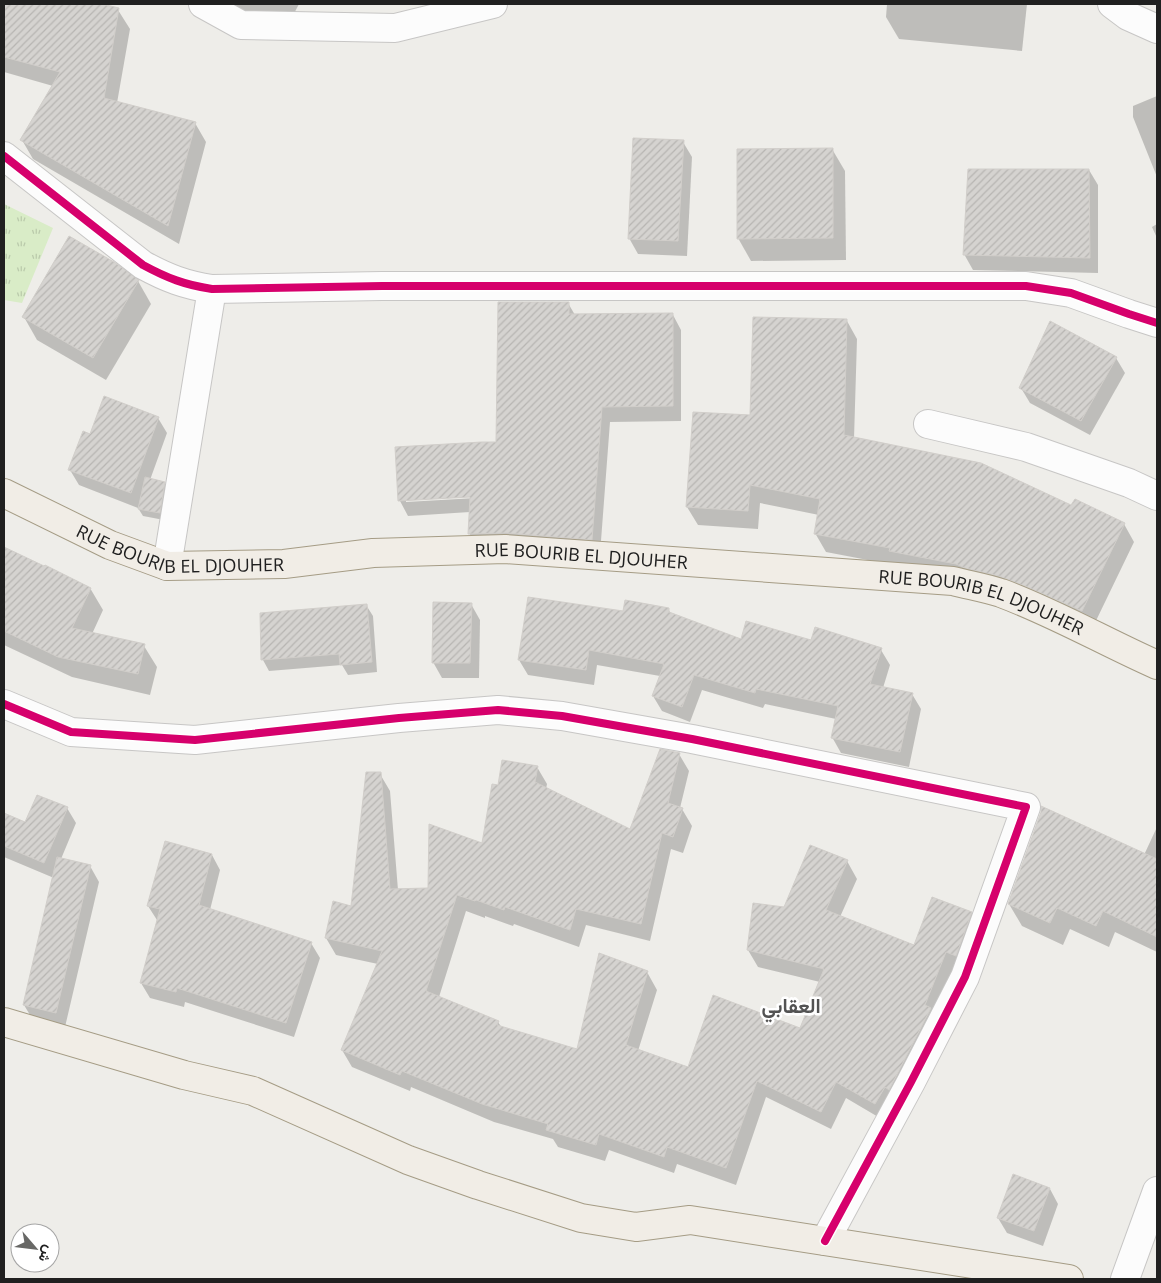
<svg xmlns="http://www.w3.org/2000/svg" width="1161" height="1283" viewBox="0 0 1161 1283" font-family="'Open Sans',Vazirmatn,sans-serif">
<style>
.grass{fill:url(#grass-tufts)}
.shadow{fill:#0003;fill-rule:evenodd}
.building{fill:url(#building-hatch);stroke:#d1ceca}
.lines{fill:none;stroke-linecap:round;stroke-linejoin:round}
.minor-casing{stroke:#c7c6c5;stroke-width:30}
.major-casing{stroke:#a59c85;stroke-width:30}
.minor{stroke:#fcfcfc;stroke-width:28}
.major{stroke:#f1ede6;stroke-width:28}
.cycleway-casing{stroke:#fff;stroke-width:11}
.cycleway{stroke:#d6006c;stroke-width:8}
.labels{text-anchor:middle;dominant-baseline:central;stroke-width:5;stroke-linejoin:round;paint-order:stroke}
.street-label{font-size:18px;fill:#202020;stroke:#fff}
.quarter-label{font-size:20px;font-weight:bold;fill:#535353;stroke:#fff}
</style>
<defs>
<pattern id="grass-tufts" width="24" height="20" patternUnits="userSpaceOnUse" patternTransform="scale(1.25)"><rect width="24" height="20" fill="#d9ecc7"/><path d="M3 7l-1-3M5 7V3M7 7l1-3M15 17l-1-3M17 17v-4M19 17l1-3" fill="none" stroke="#bacaab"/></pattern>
<pattern id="building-hatch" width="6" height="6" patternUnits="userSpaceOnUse" patternTransform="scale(1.25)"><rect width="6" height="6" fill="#d5d3d0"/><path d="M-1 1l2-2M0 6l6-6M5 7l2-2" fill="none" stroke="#b7b5b2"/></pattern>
</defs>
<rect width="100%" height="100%" fill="#eeede9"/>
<path class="grass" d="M4,204l49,24 -31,75 -18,-3z"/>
<g class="shadow">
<path d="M4,4h93l21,6 12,19 -13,74 78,20 11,19 -27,102 -146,-85 -11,-19 31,-54 -49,-14z"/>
<path d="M213,4h86l-11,21z"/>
<path d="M887,4h140l-5,47 -123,-12 -13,-22z"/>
<path d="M1157,96v81l-24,-60v-11z"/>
<path d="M683,142l9,15 -5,99 -49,-2 -9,-16z"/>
<path d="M832,149l13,22 1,89 -95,1 -13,-23z"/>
<path d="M1089,170l9,15v88l-125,-3 -9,-16z"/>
<path d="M1157,224v14l-5,-11z"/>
<path d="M138,281l13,23 -45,76 -69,-40 -13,-23z"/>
<path d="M568,303l7,12h98l8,15v91l-71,1 -10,132 -122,-5 -9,-16 1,-21 -62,4 -8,-15 97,-57zM476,495v3l-70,4v-3z"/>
<path d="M847,321l10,18 -3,100 270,85 10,18 -42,87 -193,-63 -73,-14 -11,-19 4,-18 -59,-12 -2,26 -60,-4 -11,-18 64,-91z"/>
<path d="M1051,323l65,35 9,15 -35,62 -60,-32 -9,-15z"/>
<path d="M158,418l9,15 -17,47 14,3 4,7 -4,30 -21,-4 -5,-8 -59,-23 -9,-15 21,-35z"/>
<path d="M4,549l86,39 13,22 -11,24 52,12 13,21 -7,28 -78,-18 -68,-32z"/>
<path d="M471,604l9,16 -1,58h-37l-9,-16z"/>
<path d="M366,605l7,11 4,56 -29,3 -6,-10 -73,6 -6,-11z"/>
<path d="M668,609l3,5 71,26 70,1 69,9 9,15 -7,23 29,6 9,15 -12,58 -68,-14 -9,-16 4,-18 -71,-15 -2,4 -61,-18 -12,32 -28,-11 -9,-15 7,-20 -63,-11 -3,20 -66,-10 -9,-15 105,-48z"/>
<path d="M679,754l10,17 -9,37 2,1 10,17 -9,27 -12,-4 -21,92 -64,-16 -7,22 -65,-23 -1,2 -28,-10v2l-19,-7 -27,86 59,25 4,6 76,22 69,-78 10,18 -19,61 51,18 112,-40 19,-47 -62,-15 -10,-17 37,-42 62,-47 10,18 -17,38 75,29 56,-33 10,17 -96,191 -39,-23 -15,31 -65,-32 -30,88 -59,-21 -3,9 -65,-23 -4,11 -47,-14 -5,-8 -59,-17 -83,-35 -1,4 -58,-24 -10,-17 36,-86 -42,-9 -10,-17 26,-31 28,-133 10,17 8,99 31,-1 54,-45 17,-58 37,-19 10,17 -1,5 85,42z"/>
<path d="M67,808l9,15 -15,36 29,7 9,16 -34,145 -32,-7 -9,-15 30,-127 -50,-21v-43l22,9z"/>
<path d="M1157,827v125l-42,-20 -6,15 -39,-18 -7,16 -41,-19 -13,-22 135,-49z"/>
<path d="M212,855l8,15 -10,40 101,33 9,15 -26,79 -109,-35 -1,5 -34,-9 -9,-15 16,-63 -9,-14z"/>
<path d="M1050,1189l8,15 -15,42 -36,-13 -9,-15z"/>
</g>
<g class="building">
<path d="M4,4h98l17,4 -15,90 92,24 -28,104 -148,-86 40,-68 -56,-15z"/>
<path d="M633,138l51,2 -6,101 -50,-2z"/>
<path d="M833,148v90l-96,1v-90z"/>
<path d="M968,169h121l1,89 -127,-3z"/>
<path d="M69,236l45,26 25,18 -46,78 -71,-41z"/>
<path d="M498,302h71v12l104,-1v93l-71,1 -10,133 -86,-7 -38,1 2,-37 -72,4 -3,-54 87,-5h14z"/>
<path d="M753,317l94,2 -3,116 137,28 90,42 4,-6 50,24 -43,88 -55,-24 -28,-11 -34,-8 -9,-4 -67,-13 1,-3 -76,-14 6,-35 -70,-14 -2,26 -62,-4 7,-95 57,3z"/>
<path d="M1050,321l67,36 -36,64 -62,-33z"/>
<path d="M104,396l55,21 -28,76 -63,-23 15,-39 7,3z"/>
<path d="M145,477l20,5 -5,31 -22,-4z"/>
<path d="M4,547l40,19 1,-1 46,23 -19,40 73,16 -7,30 -80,-17 -54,-26z"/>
<path d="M528,597l95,14 2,-11 44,8v4l72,27 5,-18 65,19 4,-13 67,21 -12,36 43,9 -13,59 -69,-14 7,-32 -82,-17 -1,4 -61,-18 -12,32 -30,-11 12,-32 -75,-14 -3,20 -68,-10z"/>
<path d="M433,602l39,1 -2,60h-38z"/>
<path d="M367,604l5,58 -32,3 -1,-11 -78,6 -1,-47z"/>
<path d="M660,749l20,4 -12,50 15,5 -10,29 -11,-4 -21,91 -65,-15 -6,21 -65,-23 -1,3 -28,-10 -1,1 -18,-6 -31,96 73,30 -2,4 80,24 22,-96 49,18 -22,74 62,22 25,-72 87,33 24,-59 -77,-19 6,-47 31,4 26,-62 38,15 -22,50 88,35 18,-48 40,15 -16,44 -10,-4 -21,53 6,3 -42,82 -4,-3 -10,17 -39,-22 -15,30 -64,-31 -31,87 -59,-21 -3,10 -65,-23 -3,11 -50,-15 2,-6 -66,-20 -80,-33 -2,4 -59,-25 41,-99 -57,-13 8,-37 18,5 15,-134h15l9,117 38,-1 1,-64 53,19 10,-59 6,1 4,-25 36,6 -3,16 95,47z"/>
<path d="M37,795l31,12 -24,56 -40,-17v-33l21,9z"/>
<path d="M1041,806l116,53v78l-54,-26 -7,15 -39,-18 -7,15 -42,-19 33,-92z"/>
<path d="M165,841l47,13 -13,51 113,37 -26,81 -109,-35 -1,4 -36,-9 20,-74 -13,-3z"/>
<path d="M57,857l34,8 -35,148 -33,-8z"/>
<path d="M1013,1174l37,14 -16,43 -37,-13z"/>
</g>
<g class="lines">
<defs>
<g id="minor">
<path d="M203,4l38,21 154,3 98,-24"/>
<path d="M1112,4l16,12 29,13"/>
<path d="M4,156l139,109c24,13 42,20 69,24l170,-3h644l45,7 58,21 28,9"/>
<path d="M928,424l98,23 103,36 28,13"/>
<path d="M167,566l45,-277"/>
<path d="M4,704l67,28 124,8 204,-22 99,-8 64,6 130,23 334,68 -61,170 -54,105 -86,159"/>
<path d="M1125,1279l32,-88"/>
</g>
<g id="major">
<path id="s1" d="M4,493l106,52 57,21 117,-2 89,-11 132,-4 448,32c15,4 32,7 48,12 54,20 104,49 156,72"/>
<path d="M4,1022l180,53 69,16 155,69 70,25 103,33 55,9 54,-7 379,59"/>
</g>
</defs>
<use href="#minor" class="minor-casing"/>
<use href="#major" class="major-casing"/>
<use href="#minor" class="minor"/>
<use href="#major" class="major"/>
<defs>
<g id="cycleway">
<path d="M4,156l139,109c24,13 42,20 69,24l170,-3h644l45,7 58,21 28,9"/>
<path d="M4,704l67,28 124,8 204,-22 99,-8 64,6 130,23 334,68 -61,170 -54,105 -86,159"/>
</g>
</defs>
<use href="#cycleway" class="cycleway-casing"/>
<use href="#cycleway" class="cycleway"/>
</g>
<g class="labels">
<g class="street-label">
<text stroke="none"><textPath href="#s1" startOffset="189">RUE BOURIB EL DJOUHER</textPath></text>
<text stroke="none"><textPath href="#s1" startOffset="594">RUE BOURIB EL DJOUHER</textPath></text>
<text stroke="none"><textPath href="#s1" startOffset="999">RUE BOURIB EL DJOUHER</textPath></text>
</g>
<g class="quarter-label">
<text x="791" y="1005">العقابي</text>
</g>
</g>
<rect width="1161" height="1283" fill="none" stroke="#202020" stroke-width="10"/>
<g transform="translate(35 1248) rotate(118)"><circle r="24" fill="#ffffff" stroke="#a6a6a6"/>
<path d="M0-4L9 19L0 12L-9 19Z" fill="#686866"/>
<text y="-8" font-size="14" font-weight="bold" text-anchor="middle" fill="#202020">ش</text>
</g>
</svg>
